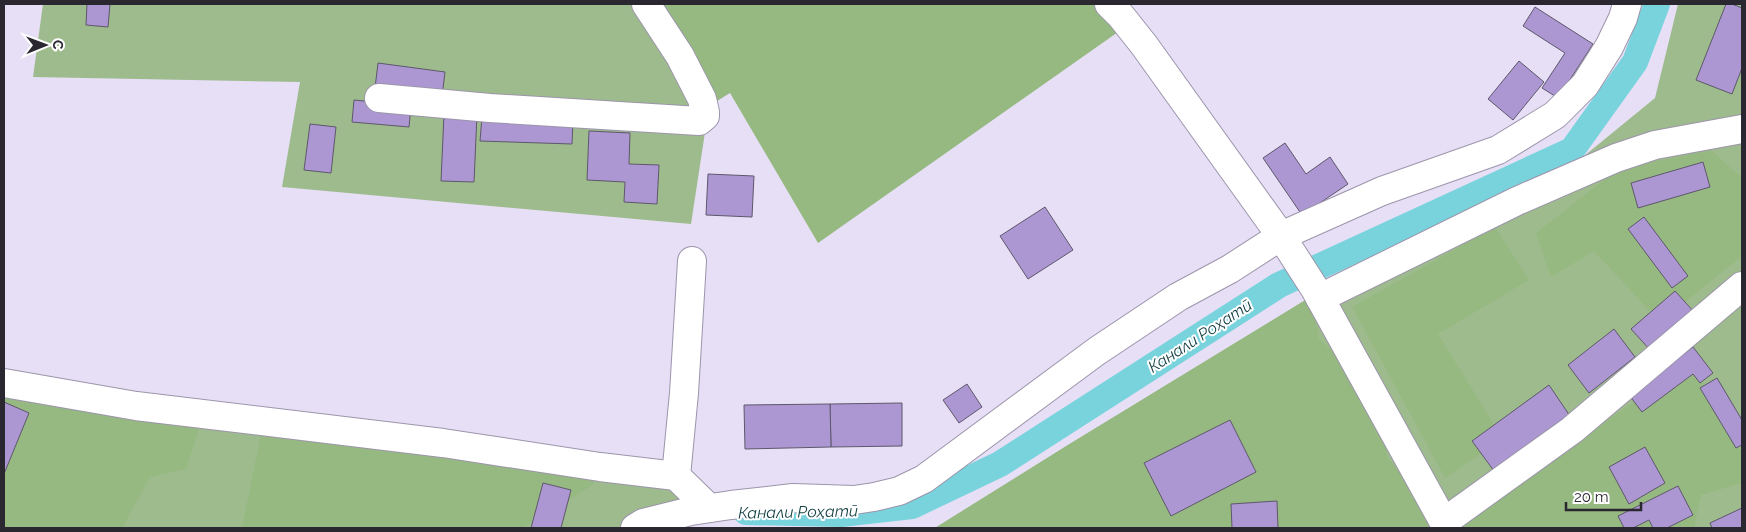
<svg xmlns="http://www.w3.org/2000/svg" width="1746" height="532" viewBox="0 0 1746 532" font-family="Raleway,sans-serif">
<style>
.green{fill:#9ebb8d}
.forest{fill:#96b981}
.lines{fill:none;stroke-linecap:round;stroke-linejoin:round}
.canal{stroke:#79d3dd;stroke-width:26}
.building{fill:#ac97d2;stroke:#5e576b}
.minor-casing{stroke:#9c95ab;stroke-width:30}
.minor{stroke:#fff;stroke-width:28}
.labels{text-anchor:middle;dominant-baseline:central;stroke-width:4;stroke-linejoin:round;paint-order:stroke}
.water-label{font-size:16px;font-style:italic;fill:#174246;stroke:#fff}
</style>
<rect width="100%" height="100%" fill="#e6dff6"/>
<g class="green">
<path d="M43,4h603l63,102 -18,118 -409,-37 18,-105 -267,-5z"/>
<path d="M1678,4h64v524h-807l133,-83 244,-149 266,-135 77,-63z"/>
<path d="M177,411l504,61 41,35 -98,21h-620z"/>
</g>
<g class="forest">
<path d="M646,4h460l22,21 -310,218 -88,-150 -21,13z"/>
<path d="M1711,150l31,28v78l-82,66 -66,-71 -43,26 -15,-44 82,-64z"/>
<path d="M1495,227l34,53 -91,54 65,105 -58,39 -93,-171z"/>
<path d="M1312,296l7,43 52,45 17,74 50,56 1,14h-504l133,-83z"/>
<path d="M1692,362l50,90v31l-41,12 -7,33h-227l-4,-9z"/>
<path d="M4,379l200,34 -18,56 -36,8 -28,51h-118z"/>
<path d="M264,419l345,43 -18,24 -68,42h-281z"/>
</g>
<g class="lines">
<path class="canal" d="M746,512l95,2 71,-8 88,-42 279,-179 293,-135 63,-88 22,-58"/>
</g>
<g class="building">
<path d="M87,4h23l-2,23 -22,-2z"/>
<path d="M1726,4h6l10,4v60l-10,26 -36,-14z"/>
<path d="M1535,7l58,37 -35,54 -16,-10 23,-35 -42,-27z"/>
<path d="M1519,61l25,21 -31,38 -25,-21z"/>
<path d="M378,63l67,9 -3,25 -67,-9z"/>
<path d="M354,100l57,6 -2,21 -57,-5z"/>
<path d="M444,114l33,1 -3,67 -33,-1z"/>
<path d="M482,116l91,4 -1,24 -92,-3z"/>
<path d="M310,124l26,3 -5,46 -27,-3z"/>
<path d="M589,131l41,2 -1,31 30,1 -2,39 -33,-2 1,-20 -38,-2z"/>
<path d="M1285,143l21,31 24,-17 18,27 -46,31 -39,-57z"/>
<path d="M1703,162l7,25 -72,21 -7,-25z"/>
<path d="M708,174l46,2 -2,41 -46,-2z"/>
<path d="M1045,207l28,43 -45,29 -28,-43z"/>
<path d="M1644,217l44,59 -16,12 -44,-59z"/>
<path d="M1675,291l20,22 -44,38 -20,-22z"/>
<path d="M1614,329l21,28 -46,36 -21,-28z"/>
<path d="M1693,347l20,26 -13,10 -7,-9 -51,38 -13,-17z"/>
<path d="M1717,378l25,42v25l-6,3 -36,-60z"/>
<path d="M967,384l15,23 -23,16 -16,-23z"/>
<path d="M1549,385l21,31 -76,55 -22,-30z"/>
<path d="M4,402l25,11 -25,61z"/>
<path d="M902,403v43l-71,1 -1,-43z"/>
<path d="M830,404l1,43 -86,2 -1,-44z"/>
<path d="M1230,420l26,52 -85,44 -27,-53z"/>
<path d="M1645,447l20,36 -36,21 -20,-37z"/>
<path d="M543,483l28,7 -10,38h-30z"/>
<path d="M1678,486l15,29 -26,13h-14l-4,-8 -16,8h-9l-6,-12z"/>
<path d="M1277,501l1,27h-46l-1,-24z"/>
<path d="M1742,508v20h-30l-2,-5z"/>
</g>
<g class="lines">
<defs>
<g id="minor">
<path d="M1109,4l12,12 23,29 137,191 34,53 132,239"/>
<path d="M379,98l111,10 209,13 6,-5v-4l-3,-13 -22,-43 -34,-52"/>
<path d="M1320,298l197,-97 99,-43 39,-13 87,-16"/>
<path d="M4,383l132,23 307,37 157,24 76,9 33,32"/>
<path d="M676,476l8,-83 8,-132"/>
<path d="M1444,522l128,-92 170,-144"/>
<path d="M635,528l8,-5 48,-12 40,-6 62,-7 61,2 20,-3 25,-6 25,-12 173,-128 81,-54 52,-28 51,-33 101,-45 116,-41 57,-35 30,-30 24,-38 14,-29 4,-14"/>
</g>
</defs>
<use href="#minor" class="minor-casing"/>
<use href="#minor" class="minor"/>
</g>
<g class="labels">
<g class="water-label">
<text transform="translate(1200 336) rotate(-33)">Канали Роҳатӣ</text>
<text transform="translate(798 512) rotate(-1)">Канали Роҳатӣ</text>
</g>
</g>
<rect width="1746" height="532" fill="none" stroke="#2a2730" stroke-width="10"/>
<g transform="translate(45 45) rotate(89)" stroke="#ffffff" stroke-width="4" paint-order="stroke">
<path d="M0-4L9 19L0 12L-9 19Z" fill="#2a2730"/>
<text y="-8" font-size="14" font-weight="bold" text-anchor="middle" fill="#2a2730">С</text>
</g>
<path d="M1566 502v8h75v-8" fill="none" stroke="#2a2730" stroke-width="2.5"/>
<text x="1574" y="502" font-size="15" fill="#2a2730" stroke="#ffffff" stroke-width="4" paint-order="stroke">20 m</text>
</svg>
